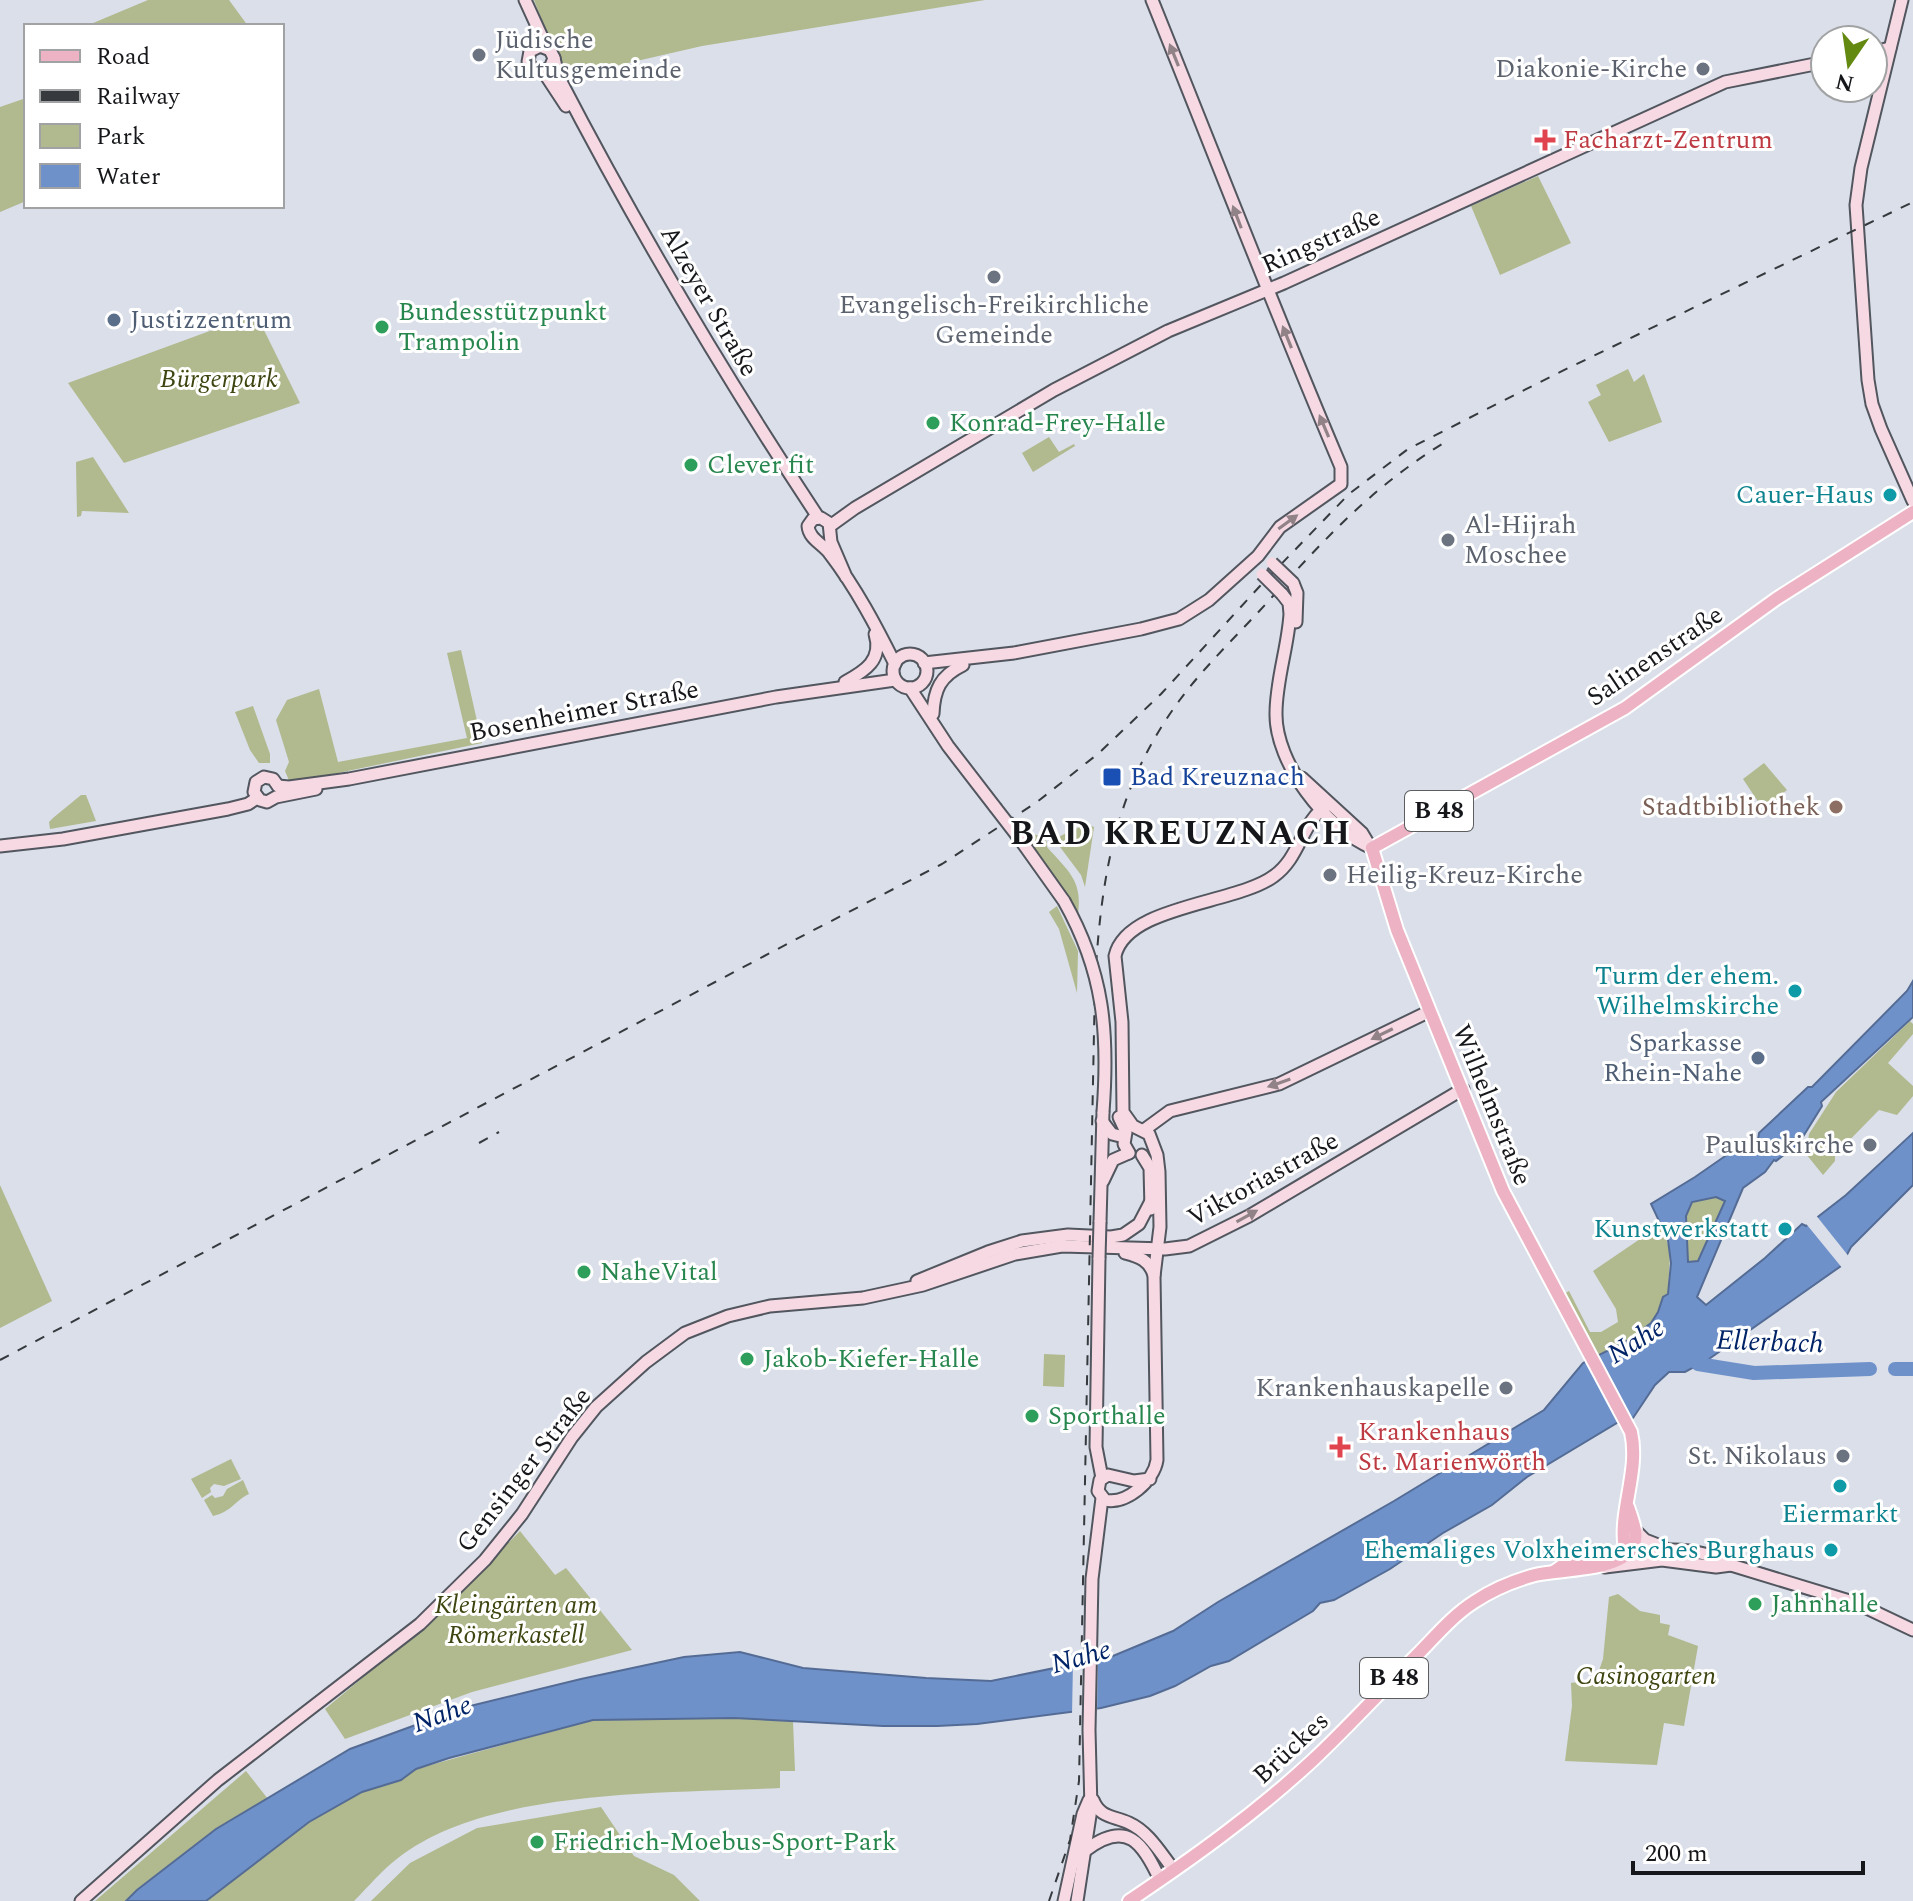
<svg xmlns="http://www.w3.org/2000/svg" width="1913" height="1901" viewBox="0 0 1913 1901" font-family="Spectral,serif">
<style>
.green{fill:#b1b98e}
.water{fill:#6f91ca;stroke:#546c95;stroke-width:2;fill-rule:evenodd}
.pier{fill:#dadfe9}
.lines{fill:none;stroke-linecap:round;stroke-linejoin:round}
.river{stroke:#6f91ca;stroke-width:14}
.secondary-casing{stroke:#52565f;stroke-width:15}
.primary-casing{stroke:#fff;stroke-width:16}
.secondary{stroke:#f6d9e2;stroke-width:11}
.primary{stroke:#edb3c5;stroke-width:12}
.rail{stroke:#36393d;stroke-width:2;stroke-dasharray:10 10;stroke-linecap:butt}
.secondary-bridge-casing{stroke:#52565f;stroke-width:15;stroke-linecap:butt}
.secondary-bridge{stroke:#f6d9e2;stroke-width:11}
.oneway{fill:#918288}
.worship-dot{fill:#6b7280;stroke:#fff;stroke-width:3}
.health-dot{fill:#e0444e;stroke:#fff;stroke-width:3}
.service-dot{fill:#5c6f8a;stroke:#fff;stroke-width:3}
.leisure-dot{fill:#2e9e5b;stroke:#fff;stroke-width:3}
.culture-dot{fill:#0f9aa8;stroke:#fff;stroke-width:3}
.transit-dot{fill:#1a4fb4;stroke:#fff;stroke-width:3}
.education-dot{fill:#8d6e63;stroke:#fff;stroke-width:3}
.labels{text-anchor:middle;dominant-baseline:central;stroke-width:6;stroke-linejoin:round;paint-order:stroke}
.shield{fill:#fff;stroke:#5b5d5f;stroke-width:2}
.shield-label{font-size:24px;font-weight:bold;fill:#15171a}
.worship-label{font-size:26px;fill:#5b616d;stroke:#fff;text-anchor:end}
.health-label{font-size:26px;fill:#be3a42;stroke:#fff;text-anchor:start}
.street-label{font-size:26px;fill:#15171a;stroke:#fff}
.leisure-label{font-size:26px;fill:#27864d;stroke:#fff;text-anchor:start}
.service-label{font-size:26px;fill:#4e5e75;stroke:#fff;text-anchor:start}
.park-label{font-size:26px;font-style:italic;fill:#3f4510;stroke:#fff}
.culture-label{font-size:26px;fill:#0d838f;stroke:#fff;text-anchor:end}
.transit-label{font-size:26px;fill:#164399;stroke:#fff;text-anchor:start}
.education-label{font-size:26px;fill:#785e54;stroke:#fff;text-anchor:end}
.water-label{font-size:28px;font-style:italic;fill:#002467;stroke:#fff}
.district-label{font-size:34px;font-weight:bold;letter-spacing:2px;fill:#15171a;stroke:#fff}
</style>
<rect width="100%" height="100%" fill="#dadfe9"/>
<g class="green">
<path d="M148,0h81l19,26h-162z"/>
<path d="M534,0h451l-283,46 -135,31 -7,-12 1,-8 -12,-18z"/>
<path d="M26,98v103l-26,11v-105z"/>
<path d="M1538,176l33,67 -71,32 -29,-69z"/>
<path d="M256,314l44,89 -176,60 -56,-80z"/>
<path d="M1628,369l6,13 10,-8 18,48 -53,20 -21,-40 13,-7 -5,-10z"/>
<path d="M1049,437l10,15 15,-8 1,2 -42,26 -11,-19z"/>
<path d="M93,457l36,56 -47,-2 -1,5 -4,1 -1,-55z"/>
<path d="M461,650l21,93 -192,40 -5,-12 4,-9 -13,-42 11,-20 32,-11 19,73 129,-24 -20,-85z"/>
<path d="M253,706l17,48v9h-11l-9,-13 -15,-38z"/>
<path d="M1764,763l23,27 -24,19 -20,-30z"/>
<path d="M81,795h5l10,26 -46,8 -1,-7 4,-4z"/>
<path d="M1086,824l8,3 -9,60 -4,-12 -27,-36z"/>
<path d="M1032,834l9,2 6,6v5c20,23 36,33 31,67l-53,-78z"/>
<path d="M1057,906l21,45 -1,42 -18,-64 -10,-17z"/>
<path d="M1910,1021l3,3v10l-25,29 25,23v10l-16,19 -18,-5 -44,45v6l-12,14 -17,-21 3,-20 27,-42z"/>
<path d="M0,1185l52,116 -52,27z"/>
<path d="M1716,1197l9,4 -27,60 -10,1 -2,-46 6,-14z"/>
<path d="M1662,1224l8,28 -2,42c-8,6 -8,19 -15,27 -14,17 -36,25 -55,35l-36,-61 7,-4 21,41h11l17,-10 -2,-13 -23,-38z"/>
<path d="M1044,1354l21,1 -1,32 -21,-1z"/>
<path d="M231,1459l10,20 -17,7 -10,-2 -4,4 1,4 -9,6 -11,-19z"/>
<path d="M243,1480l6,14c-15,7 -16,17 -36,22l-9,-16 8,-5 3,3 8,-2 4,-7z"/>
<path d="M520,1531l35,44 11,-7 66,82 -160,42 -127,47 -20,-30 108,-90z"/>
<path d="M1618,1594l22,17 20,4v8l10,2 -2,10 30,11 -14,80 -20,-3 -7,42 -92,-4 7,-55 -1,-23 25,-4 7,-20 6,-62z"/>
<path d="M734,1718l59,3 2,50h-15v17c-111,6 -291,-1 -382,70 -16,12 -30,29 -44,43h-148l103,-79 53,-30 39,-12 15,-11 177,-49z"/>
<path d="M246,1771l22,28 -52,30 -79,60 -11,12h-31z"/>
<path d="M601,1807l33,49 40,19 26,26h-329l39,-38 67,-35z"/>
</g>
<path class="water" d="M1913,981v36l-92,85 1,4 -23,37 -23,18 -2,-1 -9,12 -22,16 -46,109 9,8 59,-47 37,-34 4,2 40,-31 67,-62v52l-62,62 -10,19 -132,93 -24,13h-16l-14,13 -22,33 -16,5 -90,54 -35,28 -49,28 -53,36 -56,31 -14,3 -7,8 -84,50 -18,5 -36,20 -25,10 -49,12 -124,16 -40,2h-54l-149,-8 -141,2 -144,38 -33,11 -15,11 -39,12 -53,30 -103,79h-80l11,-11 79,-61 134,-80 112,-41 119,-29 103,-22 56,-5 63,16 123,10 65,3 122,-25 60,-25 45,-29 176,-101 150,-91 39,-47 44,-22 24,-18 7,-11 5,-15 5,-3 3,-31 -3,-23 -17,-36 44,-27 49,-34 3,4 11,-7 1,-7 49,-46h4l95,-96zM1716,1197l9,4 -27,60 -10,1 -2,-46 6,-14z"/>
<g class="pier">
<path d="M1815,1214l35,44 -7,11 -40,-49 2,2z"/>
<path d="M1098,1655l-1,58 -25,3 1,-55 11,-3v27l1,-27z"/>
</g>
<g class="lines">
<g class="river">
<path d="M1687,1353l11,11 56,9 116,-4"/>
<path d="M1895,1369h18"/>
</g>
<defs>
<g id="secondary">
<path d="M525,0l22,48"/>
<path d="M1902,0l-41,168 -5,37 12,175 4,24 9,25 32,72"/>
<path d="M1873,52l17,-4"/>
<path d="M554,58l4,18c79,152 166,299 260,441"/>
<path d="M543,71l7,-3 4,-10 -4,-8 -10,-4 -10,5 -2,11 5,7 10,2 23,35"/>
<path d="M830,526l25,-18 199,-118 114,-59 116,-48 441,-201 100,-20"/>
<path d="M846,577l-15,-35 -2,-19 -8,-5 -8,1 -5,7c1,13 15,18 22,28 26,34 46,72 65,110"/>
<path d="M1293,583l4,10 -1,29"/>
<path d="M1282,594l7,9 1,11c-2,33 -14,66 -14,99 -1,50 50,116 96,135"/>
<circle cx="910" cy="671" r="17"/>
<path d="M924,663l90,-10 127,-24 38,-10 30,-19 49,-44 22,-29 61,-43v-17c-66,-155 -126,-311 -189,-467"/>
<path d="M845,682c20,-11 38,-22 30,-48"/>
<path d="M910,688l38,58 47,61"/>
<path d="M933,714c1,-24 7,-38 30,-49"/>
<path d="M1302,778l60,55 9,15"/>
<path d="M278,786l11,1 60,-8 427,-82 119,-17"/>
<path d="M278,786l-5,-7 -9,-2 -8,5 -2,10 6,8 7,2 9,-5 40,-8"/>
<path d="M1022,842l42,59"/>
<path d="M0,846l63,-7 165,-30 20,-5 9,-6"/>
<path d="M1119,1117l7,15 -2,12 5,9"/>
<path d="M1102,1121l10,13 12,3"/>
<path d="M1144,1130l26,-19 109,-27 151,-73"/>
<path d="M1142,1155l8,13 1,41"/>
<path d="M1103,1181l10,-21 16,-7"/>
<path d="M1100,1222l3,-110"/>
<path d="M1125,1253c15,4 24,7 29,22"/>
<path d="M1099,1258l-3,189 6,31"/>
<path d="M917,1281l71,-29 34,-11 46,-6 43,2 12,-2 16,-11 12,-23"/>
<path d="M1150,1479l-16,2 -26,-6 -8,5 -2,11 7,9c21,5 49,-19 52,-40l-3,-184 6,-49 -1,-55 -2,-17 -8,-21 -16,-8 -10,-14 -1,-90 -7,-66c11,-51 122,-52 159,-80 27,-19 27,-55 55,-72"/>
<path d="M1634,1529l11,11 18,7"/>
<path d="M1625,1551c34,-2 76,-5 106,14l125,38 57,27"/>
<path d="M1605,1567l57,-7 54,7 15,-2"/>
<path d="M1093,1800c7,18 21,16 36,23 20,9 32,31 45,47"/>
<path d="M1086,1850c41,-31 57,-7 74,30"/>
<path d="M81,1901l137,-121 202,-156 65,-64 37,-46 50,-77 24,-30 50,-45 39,-29 43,-17 42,-10 93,-8 60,-13 92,-31 47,-8 103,3 24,-3 60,-30 214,-127"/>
<path d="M1064,1901l19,-87 6,-14"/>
<path d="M1077,1901l14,-92 -2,-79 3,-151 10,-81"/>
</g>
<g id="primary">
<path d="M1555,1571l10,-7 60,-13c-7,-40 15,-79 6,-119l-128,-241 -106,-261 -25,-82 253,-140 151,-109 137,-87"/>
<path d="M1129,1901c64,-43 127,-88 184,-141 35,-33 68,-69 103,-104 18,-18 36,-40 58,-54 18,-12 39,-21 61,-27 23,-6 83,-3 97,-27 8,-11 0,-29 -4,-41"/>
</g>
</defs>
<use href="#secondary" class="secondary-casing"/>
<use href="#primary" class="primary-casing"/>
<use href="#secondary" class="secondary"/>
<use href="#primary" class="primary"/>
<g class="rail">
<path d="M479,1143l20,-11"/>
<path d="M0,1360l806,-426 136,-70 95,-62 62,-49 62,-59 99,-108 89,-92 59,-45 150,-76 355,-171"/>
<path d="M1049,1901l21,-61 9,-59 16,-799c6,-105 20,-194 84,-281 28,-38 63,-70 94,-105 57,-63 103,-112 177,-157"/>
</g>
<defs>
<g id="secondary-bridge">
<path d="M1272,563l21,20"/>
<path d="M1262,574l20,20"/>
<path d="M995,807l27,35"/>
<path d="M1064,901c40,71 45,131 39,211"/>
<path d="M1099,1258l1,-36"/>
</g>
</defs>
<use href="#secondary-bridge" class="secondary-bridge-casing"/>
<use href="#secondary-bridge" class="secondary-bridge"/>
</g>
<defs><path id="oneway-solid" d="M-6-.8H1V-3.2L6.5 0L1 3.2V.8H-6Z" transform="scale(2)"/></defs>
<g class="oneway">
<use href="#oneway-solid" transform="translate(1174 55) rotate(-112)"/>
<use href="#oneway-solid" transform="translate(1237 217) rotate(-111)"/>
<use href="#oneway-solid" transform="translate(1287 337) rotate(-112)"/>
<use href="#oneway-solid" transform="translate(1324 426) rotate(-113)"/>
<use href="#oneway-solid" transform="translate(1288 522) rotate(-36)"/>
<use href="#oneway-solid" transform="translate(1382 1034) rotate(154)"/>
<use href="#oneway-solid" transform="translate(1279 1083) rotate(161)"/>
<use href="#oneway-solid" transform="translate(1247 1216) rotate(-29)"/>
</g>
<g class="worship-dot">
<circle cx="479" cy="55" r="8"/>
<circle cx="1703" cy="69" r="8"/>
<circle cx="994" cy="277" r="8"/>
<circle cx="1448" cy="540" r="8"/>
<circle cx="1330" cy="875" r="8"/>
<circle cx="1870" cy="1145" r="8"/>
<circle cx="1506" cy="1388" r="8"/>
<circle cx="1843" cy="1456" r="8"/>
</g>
<g class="health-dot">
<path d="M1541 128h8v8h8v8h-8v8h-8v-8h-8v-8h8z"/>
<path d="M1336 1435h8v8h8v8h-8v8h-8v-8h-8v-8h8z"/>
</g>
<g class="service-dot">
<circle cx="114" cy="320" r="8"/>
<circle cx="1758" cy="1058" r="8"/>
</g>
<g class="leisure-dot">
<circle cx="382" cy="327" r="8"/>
<circle cx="933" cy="423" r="8"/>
<circle cx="691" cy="465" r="8"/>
<circle cx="584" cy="1272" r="8"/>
<circle cx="747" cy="1359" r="8"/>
<circle cx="1032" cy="1416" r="8"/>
<circle cx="1755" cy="1604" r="8"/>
<circle cx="537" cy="1842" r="8"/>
</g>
<g class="culture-dot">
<circle cx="1890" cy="495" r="8"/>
<circle cx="1795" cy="991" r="8"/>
<circle cx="1785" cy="1229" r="8"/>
<circle cx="1840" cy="1486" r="8"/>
<circle cx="1831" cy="1550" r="8"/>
</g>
<rect class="transit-dot" x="1102" y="767" width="20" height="20" rx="4"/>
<circle class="education-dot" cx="1836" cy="807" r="8"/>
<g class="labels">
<g class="shield">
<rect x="1405" y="791" width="68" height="40" rx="6"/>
<rect x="1360" y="1658" width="68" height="40" rx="6"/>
</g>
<g class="shield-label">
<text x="1439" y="811">B 48</text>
<text x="1394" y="1678">B 48</text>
</g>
<g class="worship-label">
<text x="495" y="40" text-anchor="start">Jüdische<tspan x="495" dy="30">Kultusgemeinde</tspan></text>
<text x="1687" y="69">Diakonie-Kirche</text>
<text x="994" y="305" text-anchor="middle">Evangelisch-Freikirchliche<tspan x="994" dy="30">Gemeinde</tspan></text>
<text x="1464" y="525" text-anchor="start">Al-Hijrah<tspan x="1464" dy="30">Moschee</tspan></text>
<text x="1346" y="875" text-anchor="start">Heilig-Kreuz-Kirche</text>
<text x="1854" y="1145">Pauluskirche</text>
<text x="1490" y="1388">Krankenhauskapelle</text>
<text x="1827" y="1456">St. Nikolaus</text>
</g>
<g class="health-label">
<text x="1563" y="140">Facharzt-Zentrum</text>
<text x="1358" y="1432">Krankenhaus<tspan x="1358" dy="30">St. Marienwörth</tspan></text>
</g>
<g class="street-label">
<text transform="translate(1321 241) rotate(-24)">Ringstraße</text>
<text transform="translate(709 301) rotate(60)">Alzeyer Straße</text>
<text transform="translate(1655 656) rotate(-34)">Salinenstraße</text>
<text transform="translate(584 711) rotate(-11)">Bosenheimer Straße</text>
<text transform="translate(1492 1105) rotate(68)">Wilhelmstraße</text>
<text transform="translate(1263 1179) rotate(-29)">Viktoriastraße</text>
<text transform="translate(524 1470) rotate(-52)">Gensinger Straße</text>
<text transform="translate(1291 1748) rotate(-43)">Brückes</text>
</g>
<g class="leisure-label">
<text x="398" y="312">Bundesstützpunkt<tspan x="398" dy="30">Trampolin</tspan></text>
<text x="949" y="423">Konrad-Frey-Halle</text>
<text x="707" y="465">Clever fit</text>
<text x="600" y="1272">NaheVital</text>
<text x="763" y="1359">Jakob-Kiefer-Halle</text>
<text x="1048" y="1416">Sporthalle</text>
<text x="1771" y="1604">Jahnhalle</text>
<text x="553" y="1842">Friedrich-Moebus-Sport-Park</text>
</g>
<g class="service-label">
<text x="130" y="320">Justizzentrum</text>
<text x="1742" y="1043" text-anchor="end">Sparkasse<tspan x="1742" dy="30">Rhein-Nahe</tspan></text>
</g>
<g class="park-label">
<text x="219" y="379">Bürgerpark</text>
<text x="516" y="1605">Kleingärten am<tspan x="516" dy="30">Römerkastell</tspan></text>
<text x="1646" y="1676">Casinogarten</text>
</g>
<g class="culture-label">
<text x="1874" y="495">Cauer-Haus</text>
<text x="1779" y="976">Turm der ehem.<tspan x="1779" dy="30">Wilhelmskirche</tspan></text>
<text x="1769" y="1229">Kunstwerkstatt</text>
<text x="1840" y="1514" text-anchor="middle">Eiermarkt</text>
<text x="1815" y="1550">Ehemaliges Volxheimersches Burghaus</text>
</g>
<g class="transit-label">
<text x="1130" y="777">Bad Kreuznach</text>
</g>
<g class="education-label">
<text x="1820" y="807">Stadtbibliothek</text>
</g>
<g class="water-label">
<text transform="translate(1636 1341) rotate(-32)">Nahe</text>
<text transform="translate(1770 1342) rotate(2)">Ellerbach</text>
<text transform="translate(1081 1657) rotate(-16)">Nahe</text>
<text transform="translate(442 1714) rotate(-20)">Nahe</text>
</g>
<g class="district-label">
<text x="1181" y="834">BAD KREUZNACH</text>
</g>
</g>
<rect x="24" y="24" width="260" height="184" fill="#ffffff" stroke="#a1a2a3" stroke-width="2"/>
<rect x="40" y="50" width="40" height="12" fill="#edb3c5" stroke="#a1a2a3" stroke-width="2"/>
<text x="96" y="64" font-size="24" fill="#15171a">Road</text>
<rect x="40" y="90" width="40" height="12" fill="#36393d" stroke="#a1a2a3" stroke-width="2"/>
<text x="96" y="104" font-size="24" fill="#15171a">Railway</text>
<rect x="40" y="124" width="40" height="24" fill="#b1b98e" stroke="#a1a2a3" stroke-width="2"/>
<text x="96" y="144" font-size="24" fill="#15171a">Park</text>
<rect x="40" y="164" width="40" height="24" fill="#6f91ca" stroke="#a1a2a3" stroke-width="2"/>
<text x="96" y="184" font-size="24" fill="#15171a">Water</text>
<g transform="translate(1849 64) rotate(193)"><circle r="38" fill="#ffffff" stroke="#a1a2a3" stroke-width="2"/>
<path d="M0-6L14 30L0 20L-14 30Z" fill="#648910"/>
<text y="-12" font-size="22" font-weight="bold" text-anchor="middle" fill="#15171a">N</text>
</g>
<path d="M1633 1861v12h230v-12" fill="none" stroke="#15171a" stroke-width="4"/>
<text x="1645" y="1861" font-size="24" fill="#15171a" stroke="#ffffff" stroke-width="6" paint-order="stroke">200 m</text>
</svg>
